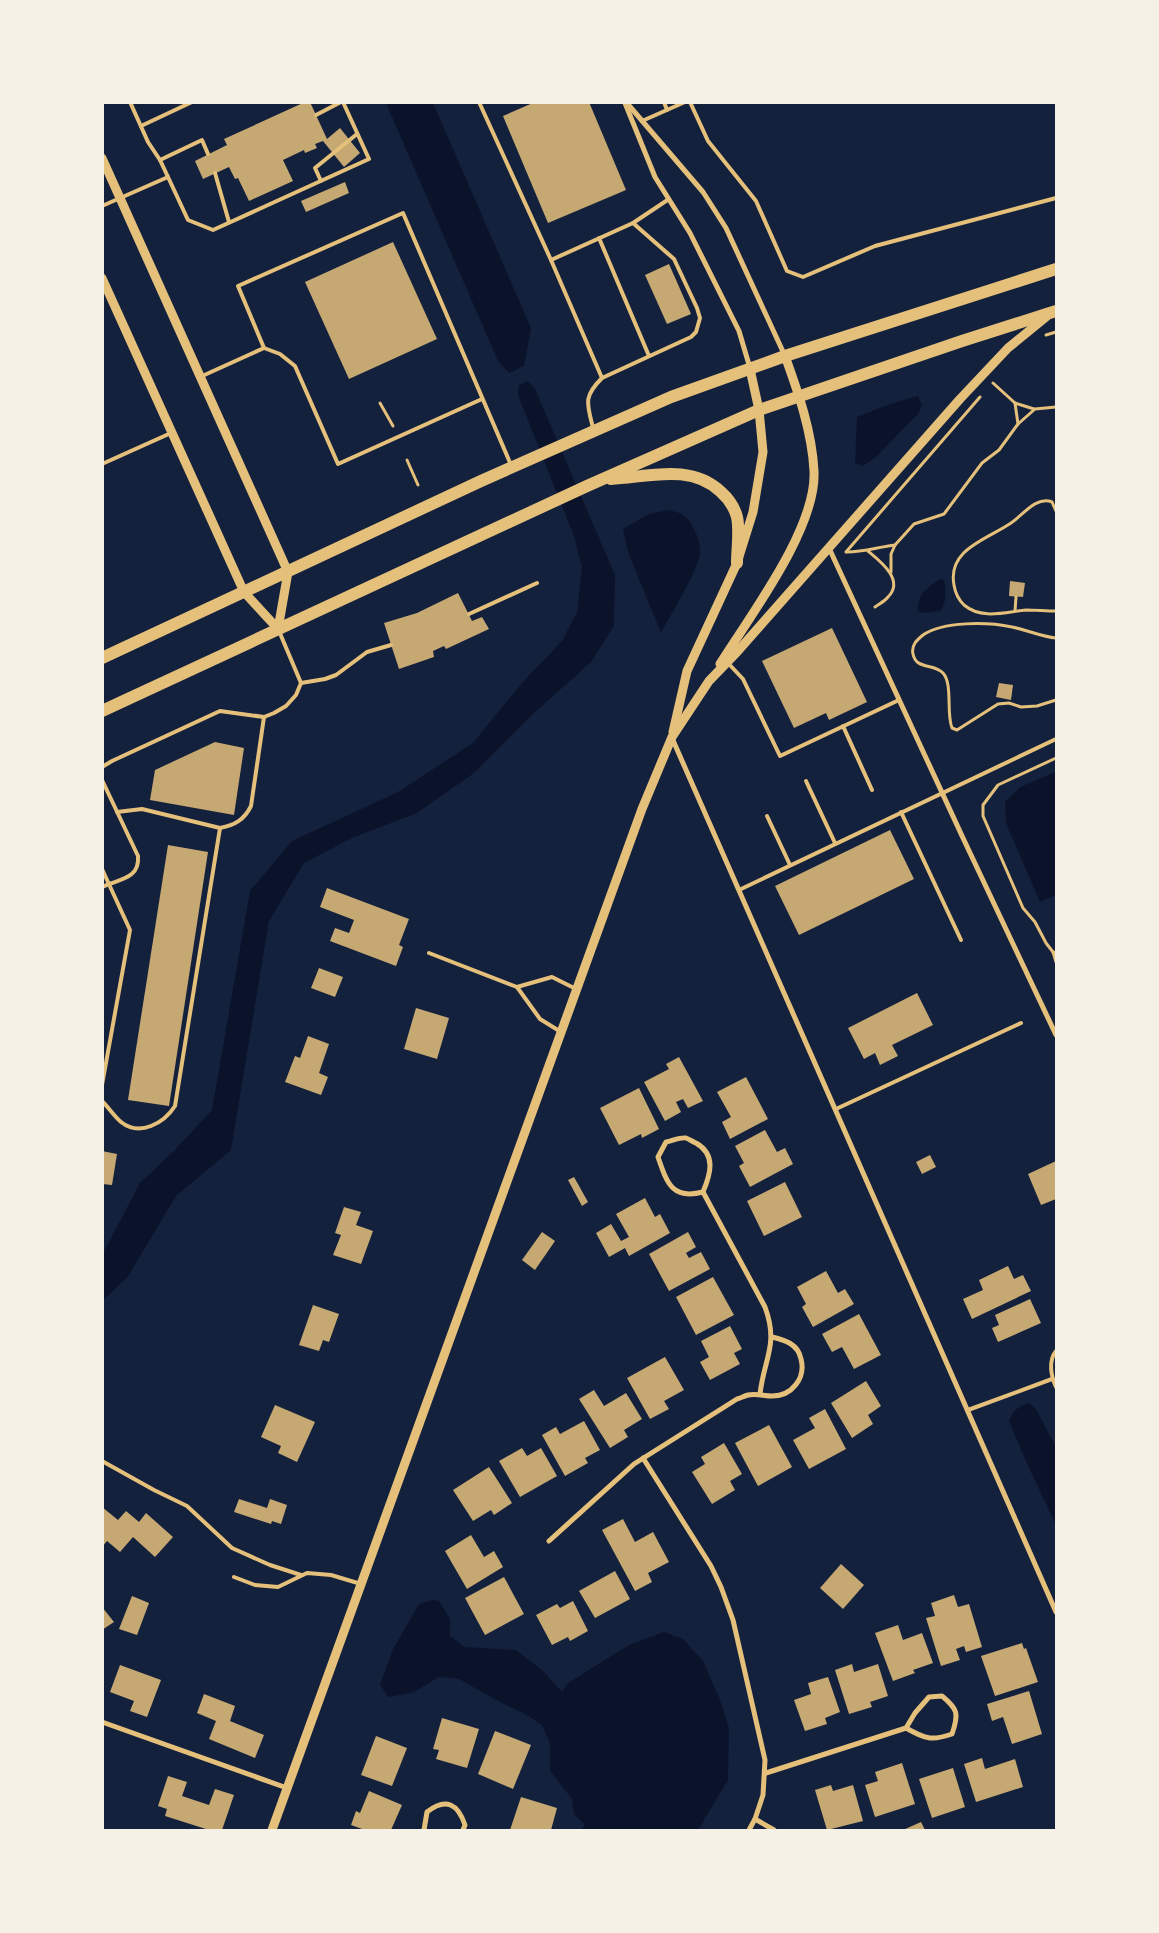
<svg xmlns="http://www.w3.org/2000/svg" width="1159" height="1933" viewBox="0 0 1159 1933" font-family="Quicksand,sans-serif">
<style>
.water{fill:#0b132b}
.building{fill:#c6a872}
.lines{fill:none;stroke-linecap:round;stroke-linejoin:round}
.path{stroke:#e5c07b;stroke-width:3}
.service{stroke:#e5c07b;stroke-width:4}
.minor{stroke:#e5c07b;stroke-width:5}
.tertiary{stroke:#e5c07b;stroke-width:9}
.primary{stroke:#e5c07b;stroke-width:12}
</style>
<rect width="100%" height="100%" fill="#14213d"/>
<g class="water">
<path d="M386,103h47l98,225 -7,38 -15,7 -11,-12z"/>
<path d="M528,381l7,8 80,186 -1,51 -23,36 -57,51 -60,60 -57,40 -65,25 -48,25 -35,58 -38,229 -55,46 -49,82 -24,22v-47l37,-70 34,-32 38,-41 38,-219 42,-50 106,-49 75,-49 48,-59 41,-43 15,-29 5,-44 -8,-32 -56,-141 1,-10z"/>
<path d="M918,396l4,9 -4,9 -43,44 -12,8 -8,-3 2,-46 33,-13z"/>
<path d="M669,510c3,1 7,2 11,3 12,6 21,27 20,40 -1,16 -30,63 -39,80l-33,-81 -5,-23 26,-15z"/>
<path d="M941,579l3,1c2,11 3,22 -4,31l-17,2 -5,-2c-1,-17 10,-25 23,-32z"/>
<path d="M1056,772v123l-16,7 -34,-79 -1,-21 15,-15z"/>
<path d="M1029,1403l7,6 20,38v78l-27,-57 -20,-47c4,-11 10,-15 20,-18z"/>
<path d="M433,1600l6,1 11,18v17l15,11 51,3 27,21 19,21 6,-9 61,-38 35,-13 19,7 20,22 17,39 9,28 -1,52 -30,50h-118l5,-5 -11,-11 -2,-15 -22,-28v-27l-8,-19 -15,-10 -27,-13 -41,-23 -20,-2 -27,16 -24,4 -8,-13 13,-35 26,-45z"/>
</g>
<g class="building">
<path d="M305,102h5l17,37 13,-11 20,25 -16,14 -21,-26 -8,3 2,4 -12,5 -1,-3 -21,10 10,21 -44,20 -11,-23 -3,1 -6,-12 -26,12 -8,-18 32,-16 -3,-6z"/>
<path d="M535,102h54l37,88 -78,33 -45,-107z"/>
<path d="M345,182l4,11 -43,19 -5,-11z"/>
<path d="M393,242l44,97 -88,40 -44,-97z"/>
<path d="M669,264l22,50 -24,10 -22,-49z"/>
<path d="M1010,581l15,2 -2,14 -14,-1z"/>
<path d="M458,593l14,28 10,-4 7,12 -43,20 -2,-3 -11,5 1,6 -35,12 -15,-46 33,-10z"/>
<path d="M832,628l35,74 -38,18 -3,-7 -32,15 -32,-67z"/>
<path d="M999,683l14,2 -2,15 -15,-3z"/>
<path d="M215,742l29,6 -10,67 -84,-15 5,-30z"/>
<path d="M890,830l24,49 -115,56 -24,-49z"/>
<path d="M168,845l40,7 -39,254 -41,-6z"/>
<path d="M327,888l82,31 -10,26 4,2 -7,19 -66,-25 5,-13 14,5 5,-13 -34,-13z"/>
<path d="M319,968l24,9 -8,20 -24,-9z"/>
<path d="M917,993l16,32 -41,20 6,11 -18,9 -5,-12 -11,6 -16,-31z"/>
<path d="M416,1008l33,10 -12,41 -33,-10z"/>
<path d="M308,1036l21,8 -10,29 9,4 -7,18 -36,-13 10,-26 5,2z"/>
<path d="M679,1057l24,44 -15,7 -5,-9 -7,3 5,10 -16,9 -21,-39 25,-13 -3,-5z"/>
<path d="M746,1077l22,42 -38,20 -8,-17 9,-5 -14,-25z"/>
<path d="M639,1088l20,41 -17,9 -1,-4 -22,11 -19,-37z"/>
<path d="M765,1130l12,22 8,-4 8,16 -43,23 -11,-21 5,-3 -9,-17z"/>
<path d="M102,1151l15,3 -5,31 -10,-1z"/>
<path d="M930,1155l6,12 -14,7 -6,-12z"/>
<path d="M1056,1161v38l-15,6 -13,-31z"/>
<path d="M574,1177l14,25 -6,4 -14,-26z"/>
<path d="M785,1182l17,35 -38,19 -17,-35z"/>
<path d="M645,1198l10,19 5,-3 10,19 -41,23 -4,-8 -16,9 -13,-24 15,-9 10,17 8,-4 -13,-23z"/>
<path d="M344,1207l17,5 -5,13 17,6 -12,33 -28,-9 8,-20 -6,-2z"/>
<path d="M542,1232l13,9 -20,29 -13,-10z"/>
<path d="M688,1232l8,15 -10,6 3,5 12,-6 9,17 -41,22 -20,-37z"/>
<path d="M1008,1266l6,13 9,-4 8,16 -59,28 -9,-20 20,-9 -4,-10z"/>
<path d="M826,1271l12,22 7,-4 9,15 -41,23 -11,-20 4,-3 -9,-17z"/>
<path d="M713,1277l21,38 -38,20 -20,-38z"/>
<path d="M1030,1299l11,24 -43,19 -6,-14 7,-3 -4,-10z"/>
<path d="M313,1305l26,9 -10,28 -6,-2 -4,11 -20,-6z"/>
<path d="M859,1314l22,41 -27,14 -12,-22 -10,5 -10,-18z"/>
<path d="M730,1326l12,23 -8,4 6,11 -30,16 -10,-18 9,-5 -8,-16z"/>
<path d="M665,1357l19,33 -20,11 5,8 -19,10 -23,-41z"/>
<path d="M866,1381l15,25 -13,9 5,9 -21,14 -21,-35z"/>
<path d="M594,1390l10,16 22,-13 16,26 -18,11 4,7 -18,11 -31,-49z"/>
<path d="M275,1405l40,17 -18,40 -19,-9 3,-7 -20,-9z"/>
<path d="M825,1409l21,40 -37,20 -16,-29 22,-12 -6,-10z"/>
<path d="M584,1421l16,29 -15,8 3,5 -23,13 -23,-41 14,-8 4,7z"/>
<path d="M769,1425l23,42 -34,19 -23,-43z"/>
<path d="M724,1443l18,31 -12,7 5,9 -23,14 -20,-32 13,-8 -4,-7z"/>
<path d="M522,1448l5,8 14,-8 16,28 -37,21 -21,-36z"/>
<path d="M489,1467l23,36 -18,12 -3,-5 -18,11 -20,-31z"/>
<path d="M239,1499l28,9 3,-9 17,6 -6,19 -9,-3 -1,3 -37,-12z"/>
<path d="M102,1507l16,13 8,-9 13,11 7,-9 27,24 -18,20 -22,-20 -13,15 -13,-11 -5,6z"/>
<path d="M623,1519l12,23 18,-10 16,30 -21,11 4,9 -17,9 -33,-61z"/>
<path d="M471,1535l13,22 10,-6 9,16 -36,22 -22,-38z"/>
<path d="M841,1564l23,21 -21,24 -23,-21z"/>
<path d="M615,1571l15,28 -35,19 -16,-27z"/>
<path d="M504,1577l20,37 -39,21 -20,-37z"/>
<path d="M954,1595l4,12 11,-3 13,43 -16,5 -2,-6 -8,3 4,11 -19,6 -15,-48 9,-2 -4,-13z"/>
<path d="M132,1596l17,7 -12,32 -18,-6z"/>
<path d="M573,1601l15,30 -18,10 -2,-4 -16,8 -16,-30 21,-11 3,4z"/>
<path d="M102,1607l12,15 -12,8z"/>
<path d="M898,1625l5,15 19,-7 11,30 -20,7 2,3 -22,8 -18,-48z"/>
<path d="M1022,1643l2,6 2,-1 12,34 -43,14 -14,-40z"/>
<path d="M852,1664l2,8 24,-8 10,32 -18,6 2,5 -23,7 -14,-44z"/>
<path d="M120,1665l41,15 -14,37 -17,-6 4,-10 -24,-9z"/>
<path d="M828,1677l12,35 -15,6 2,6 -22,7 -11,-31 17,-6 -3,-11z"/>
<path d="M1029,1691l13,43 -30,10 -9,-27 -11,4 -5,-17z"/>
<path d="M204,1694l31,12 -5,15 34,14 -9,23 -46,-19 7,-18 -19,-8z"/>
<path d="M442,1718l37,11 -12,39 -31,-9 3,-9 -6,-1z"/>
<path d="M495,1731l36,14 -18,44 -35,-15z"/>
<path d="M376,1736l31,12 -15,38 -31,-11z"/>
<path d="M982,1758l3,11 30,-10 8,28 -47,15 -12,-38z"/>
<path d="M902,1763l13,41 -40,13 -10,-32 13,-4 -3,-9z"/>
<path d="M953,1768l12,39 -33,11 -13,-39z"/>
<path d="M168,1776l19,6 -5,14 27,9 6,-16 19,6 -12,35h-13l-44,-14 2,-7 -9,-3z"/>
<path d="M831,1785l2,6 20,-6 10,36 -36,9 -12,-40z"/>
<path d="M369,1791l33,14 -11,25h-26l-14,-5 5,-14 4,2z"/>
<path d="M521,1797l36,11 -6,22h-41z"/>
<path d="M921,1822l4,8h-22z"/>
</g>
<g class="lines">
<g class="path">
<path d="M1046,335l10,-3"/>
<path d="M993,383l22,20 19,6"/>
<path d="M380,403l13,23"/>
<path d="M1015,403l3,21"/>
<path d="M407,460l11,25"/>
<path d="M1056,511l-4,-9c-16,-6 -29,13 -41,21 -23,16 -64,26 -57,62 1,7 4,14 10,20 18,15 41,7 62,5 10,0 20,1 30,1"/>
<path d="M868,551c12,10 37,29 20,46 -3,4 -9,7 -13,10"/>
<path d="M846,552l134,-155"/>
<path d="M847,552c17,0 31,-5 48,-7l19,-21 30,-10 38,-51 17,-13 19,-26 17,-15 21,-2"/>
<path d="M891,572v-18l4,-9"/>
<path d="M1015,611l1,-14"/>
<path d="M1056,638c-14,-1 -29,-8 -44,-11 -24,-5 -69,-6 -89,8 -6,5 -12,10 -10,19 3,16 21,9 30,19 10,11 3,40 9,55l5,2 41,-26 11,-1 12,4 16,-1 19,-6"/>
<path d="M1056,758l-58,27 -15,20v11l40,92 12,14 11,21 7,9 3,1"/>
<path d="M1053,952l3,10"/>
</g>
<g class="service">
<path d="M130,102l18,40 12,18"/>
<path d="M479,102l72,158 51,118c-19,19 -15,25 -9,50"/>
<path d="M664,102l3,8"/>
<path d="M690,102l18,39 48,60 31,70 16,6 72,-31 181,-48"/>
<path d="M316,115l25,-13"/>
<path d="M642,121l43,-19"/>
<path d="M141,126l51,-24"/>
<path d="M215,173l14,49"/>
<path d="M168,177l-8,-17 42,-20 6,14"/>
<path d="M321,181l-6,-13 42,-34"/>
<path d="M102,206l66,-29 20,43 25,10 156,-71 -26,-57"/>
<path d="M599,238l50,118"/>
<path d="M551,260l82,-37 36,-24"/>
<path d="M200,377l64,-29"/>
<path d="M602,378l89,-41 5,-5 4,-14 -3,-10 -23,-49 -41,-36"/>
<path d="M482,399l-144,65 -43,-98 -15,-12 -16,-6 -26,-62 165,-73 108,252"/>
<path d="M102,464l69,-31"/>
<path d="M469,614l68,-31"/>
<path d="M727,662l16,17 37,77 119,-56"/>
<path d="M301,683l24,-4 11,-4 31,-23 24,-7"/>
<path d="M843,726l29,64"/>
<path d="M102,767l10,-6 108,-50 44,6 10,-4 12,-7 10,-11 5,-12 -22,-52"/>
<path d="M102,780l36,76c2,23 -19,23 -36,31"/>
<path d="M806,781l29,62"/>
<path d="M901,812l60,128"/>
<path d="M767,816l23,49"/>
<path d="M220,828c15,-3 24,-8 31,-22l13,-89"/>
<path d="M102,869l28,61 -28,155"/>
<path d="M739,890l317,-151"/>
<path d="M429,953l88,34 35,-10 24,12"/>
<path d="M517,987l23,32 21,13"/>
<path d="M102,1101c7,7 12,15 19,21 19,15 43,1 54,-16l45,-278 -78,-19 -25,3"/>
<path d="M836,1109l185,-86"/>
<path d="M1056,1351c-8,10 -5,25 0,36"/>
<path d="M968,1410l84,-31"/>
<path d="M102,1461l52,29 33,16 45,42 38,17 31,10"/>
<path d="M234,1577l21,8 23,2 29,-14 24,2 30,9"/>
</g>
<g class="minor">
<path d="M626,102l77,90 23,36 59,128"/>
<path d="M625,103l30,74 35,56 49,98 11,37"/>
<path d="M829,548l134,290 93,197"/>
<path d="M672,738l384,874"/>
<path d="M703,1192c7,-17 14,-37 -7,-49 -3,-1 -7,-4 -10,-5 -6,-1 -14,3 -20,4l-8,15c9,26 14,43 45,35l62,115c14,38 -1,51 -5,87"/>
<path d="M643,1458l68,108 10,21 12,33 32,140 -2,35 -8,24 -6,11"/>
<path d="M549,1541l85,-77 103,-65c4,-1 7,-3 11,-4 8,-2 16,1 24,1 20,0 34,-18 29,-37 -3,-15 -16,-19 -29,-22"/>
<path d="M102,1722l185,66"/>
<path d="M766,1773l140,-45 9,-15 14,-16 13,-1c16,13 17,18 10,38 -20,7 -27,5 -46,-6"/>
<path d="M755,1819l19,11"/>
<path d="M424,1830l3,-18c19,-15 31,-8 38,13l-2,5"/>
</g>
<g class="tertiary">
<path d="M102,158l186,414 -10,57"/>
<path d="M102,278l142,314 34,37"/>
<path d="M720,664c30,-48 97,-136 94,-193 -2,-40 -16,-79 -29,-115"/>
<path d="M673,732l14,-61 50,-108 16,-51 10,-60 -4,-42 -9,-41"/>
<path d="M272,1830l370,-1021 30,-72 37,-56 28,-29 223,-253 48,-51 38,-31"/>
</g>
<g class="primary">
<path d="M611,479c37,-2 80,-16 110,13 8,7 13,14 16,25 3,14 0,32 0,46"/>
<path d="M102,658l379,-177 190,-84 114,-41 271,-87"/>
<path d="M102,711l485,-225 172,-76 203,-69 94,-30"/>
</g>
</g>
<rect width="1159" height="1933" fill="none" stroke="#f6f1e7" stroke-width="208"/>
</svg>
